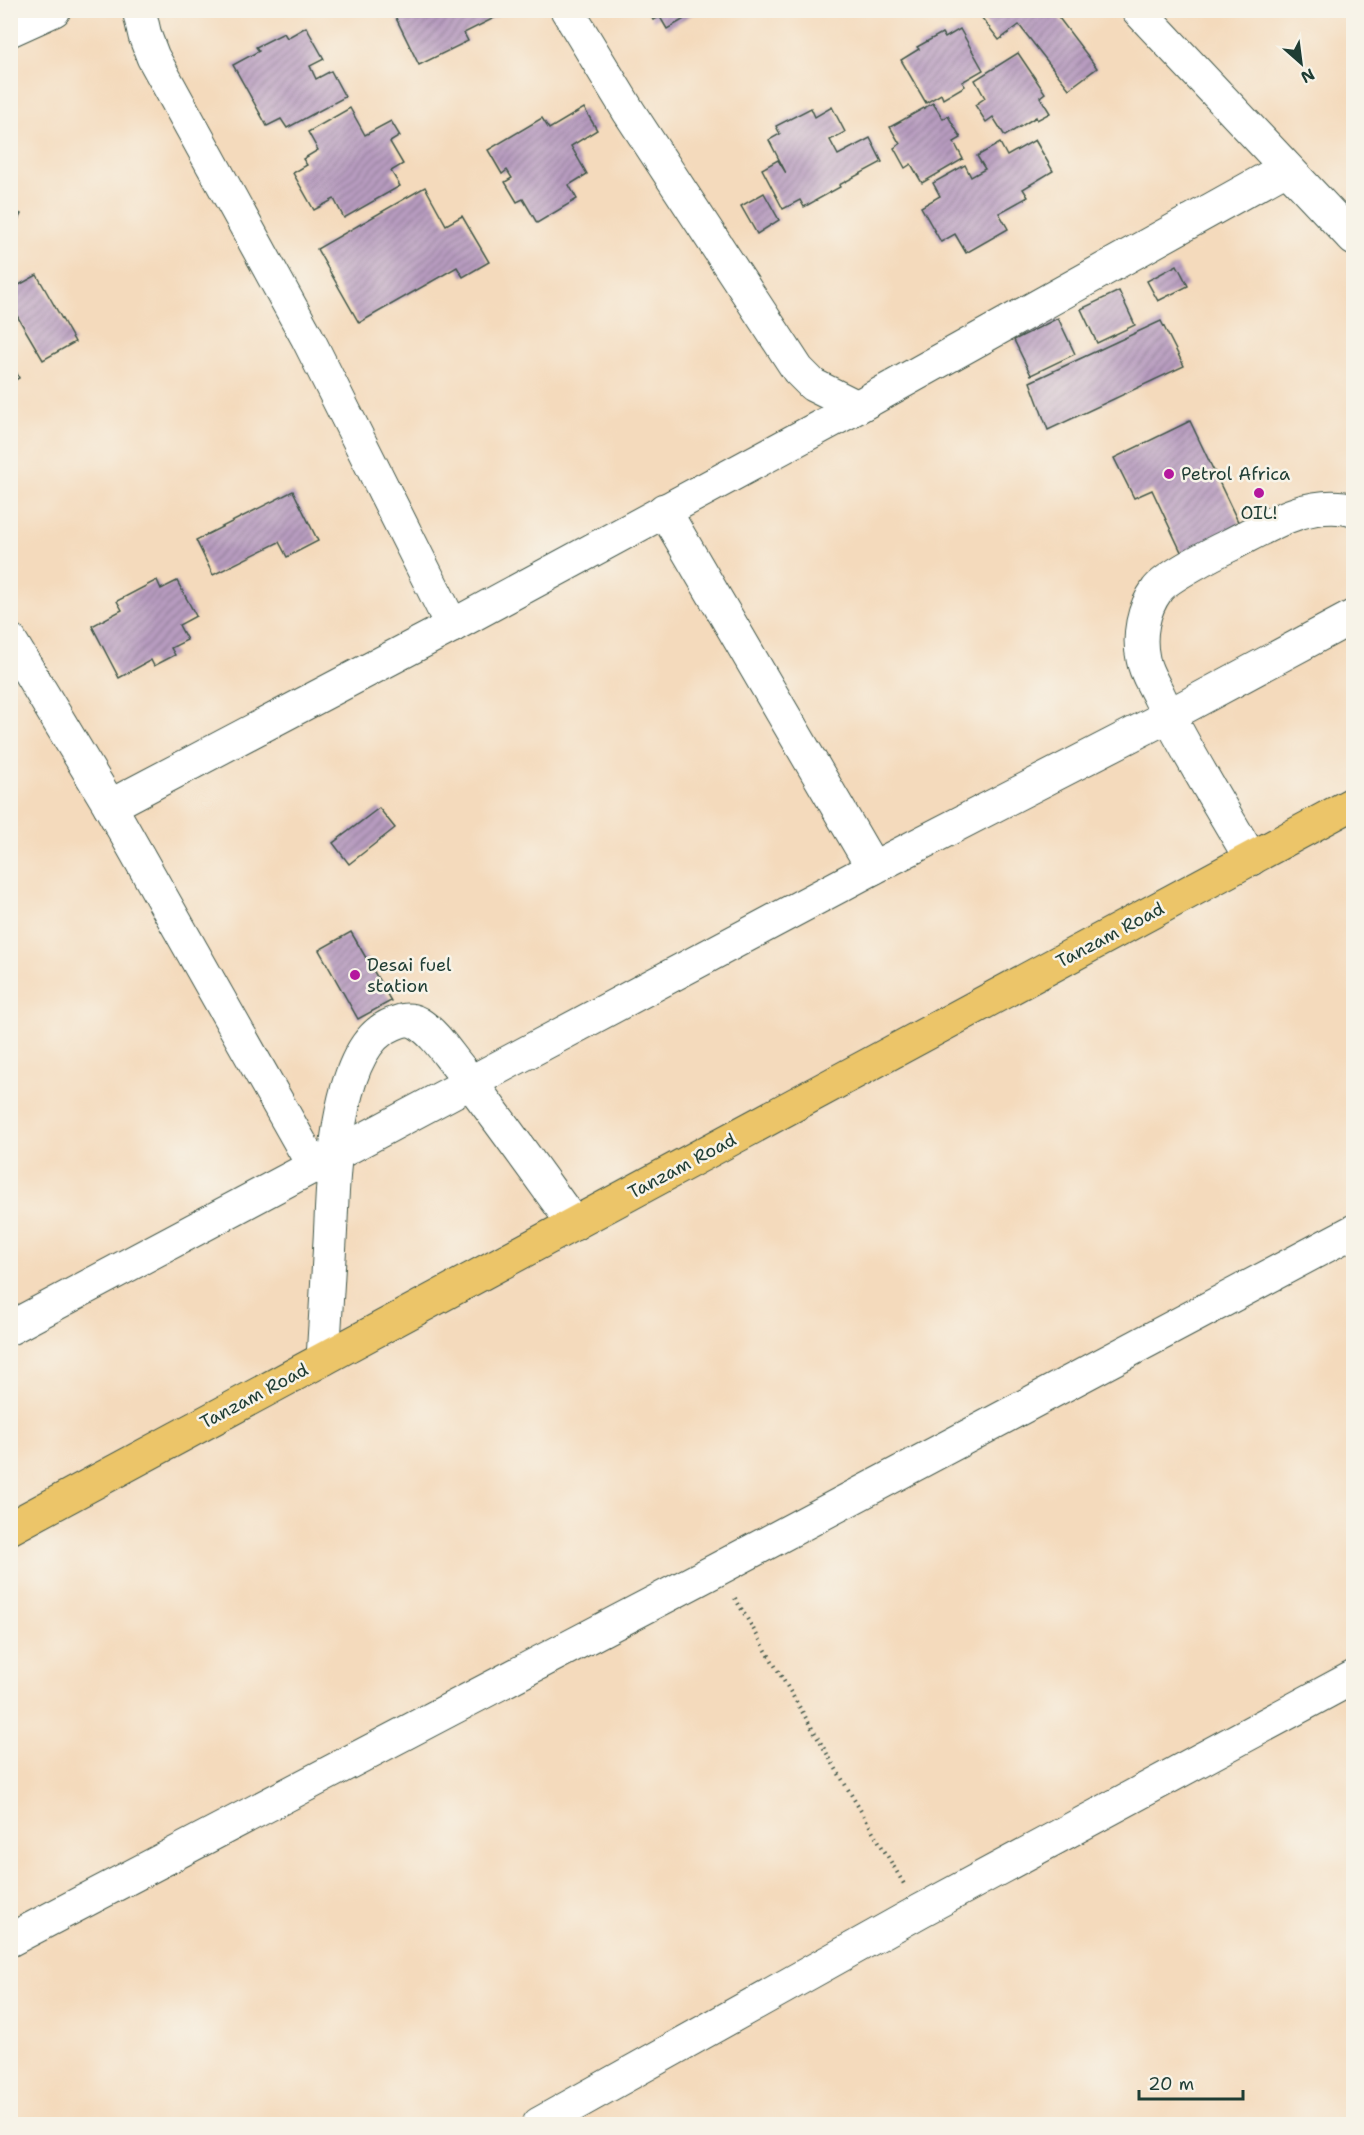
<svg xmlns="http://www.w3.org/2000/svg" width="1364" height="2135" viewBox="0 0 1364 2135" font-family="'Shantell Sans',sans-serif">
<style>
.building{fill:url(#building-hatch)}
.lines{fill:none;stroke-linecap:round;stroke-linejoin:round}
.minor-casing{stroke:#3f5548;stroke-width:35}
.highway-casing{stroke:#3f5548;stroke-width:35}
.path{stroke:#3f5548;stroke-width:4;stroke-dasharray:1.5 4.5;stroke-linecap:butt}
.minor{stroke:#fff;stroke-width:33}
.highway{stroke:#ecc569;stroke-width:33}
.poi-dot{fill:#b5179e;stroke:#f7f3e8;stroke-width:2}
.labels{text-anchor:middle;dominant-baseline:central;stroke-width:5;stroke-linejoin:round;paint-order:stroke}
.poi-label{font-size:18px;fill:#1f3d34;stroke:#f7f3e8;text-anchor:start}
.street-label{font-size:18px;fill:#1f3d34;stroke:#f7f3e8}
</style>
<defs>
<pattern id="building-hatch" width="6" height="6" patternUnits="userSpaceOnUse" patternTransform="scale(1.5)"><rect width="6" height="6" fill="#b79bbf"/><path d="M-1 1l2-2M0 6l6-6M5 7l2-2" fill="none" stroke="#94809c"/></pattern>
</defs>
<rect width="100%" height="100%" fill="#f7f3e8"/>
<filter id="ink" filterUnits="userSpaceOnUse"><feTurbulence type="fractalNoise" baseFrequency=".0167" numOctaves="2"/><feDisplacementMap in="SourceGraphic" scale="12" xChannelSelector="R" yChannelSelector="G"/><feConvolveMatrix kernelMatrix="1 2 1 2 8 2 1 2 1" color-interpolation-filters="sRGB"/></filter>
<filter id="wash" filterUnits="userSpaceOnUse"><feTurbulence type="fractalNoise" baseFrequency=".008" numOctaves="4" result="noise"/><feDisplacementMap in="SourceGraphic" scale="24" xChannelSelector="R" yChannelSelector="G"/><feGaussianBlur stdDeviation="1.35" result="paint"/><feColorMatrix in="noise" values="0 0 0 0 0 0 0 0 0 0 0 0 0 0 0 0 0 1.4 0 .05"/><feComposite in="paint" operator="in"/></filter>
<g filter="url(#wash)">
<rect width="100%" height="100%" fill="#f4dabc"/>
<g id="blocks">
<g class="building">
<path d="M406,10h104l-46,23 4,8 -49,24 -24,-49z"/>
<path d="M648,10h52l-33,19 -7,-12 -7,3z"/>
<path d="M980,10h73l44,58 -28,21 -50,-64 -20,15 -21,-27z"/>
<path d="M306,27l18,32 -14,7 6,13 15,-8 14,26 -58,31 -6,-9 -14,7 -34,-61 26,-14 -3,-4 28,-14 3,5z"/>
<path d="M960,29l23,41 -21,12 3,4 -22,13 -2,-5 -15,9 -25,-43 18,-11 -2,-2 25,-14 3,5z"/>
<path d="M1018,53l27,40 -5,4 10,16 -13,7 -1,-3 -31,19 -12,-19 -7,5 -11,-17 10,-7 -10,-18z"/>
<path d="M933,103l10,16 5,-3 13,22 -7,4 9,17 -41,24 -11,-19 -6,4 -11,-20 6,-4 -10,-17z"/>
<path d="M832,107l13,25 -15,8 8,15 32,-17 12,24 -43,23 1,2 -36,20 -4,-7 -17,9 -21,-40 16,-9 8,13 -17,-33 11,-6 -4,-8 35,-18 4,9z"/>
<path d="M350,108l15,27 26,-14 9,15 -10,6 13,22 -12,7 9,15 -56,32 -10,-19 -20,11 -21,-37 14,-8 -4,-6 15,-9 -10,-18z"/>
<path d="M584,108l13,22 -26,16 16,28 -18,11 8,14 -40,24 -14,-24 -6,3 -12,-20 7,-4 -5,-8 -5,4 -14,-24 54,-32 7,11z"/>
<path d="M1035,140l18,31 -30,18 5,8 -29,16 9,16 -42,24 -11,-19 -14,8 -20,-35 19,-11 -7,-13 32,-18 6,12 14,-8 -8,-13 23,-13 7,13z"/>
<path d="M425,187l21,38 16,-9 27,46 -26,15 -6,-10 -98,56 -42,-74z"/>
<path d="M764,193l15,27 -22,14 -16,-28z"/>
<path d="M10,209l11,5 -11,20z"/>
<path d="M1177,265l11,21 -30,15 -11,-20z"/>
<path d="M37,275l38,67 -32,18 -33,-56v-14z"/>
<path d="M1119,291l16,34 -38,18 -16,-34z"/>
<path d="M1058,318l17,36 -44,21 -17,-35z"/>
<path d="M1161,321l23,45 -136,64 -18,-48z"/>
<path d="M10,350l6,11 -4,2 7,15 -9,5z"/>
<path d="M1190,421l52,109 -58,28 -32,-68 -18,8 -20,-40z"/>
<path d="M293,491l25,50 -31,16 -8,-15 -66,33 -17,-35z"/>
<path d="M157,580l4,9 16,-8 19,35 -17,9 8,15 -16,8 4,7 -21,11 -3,-6 -32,18 -27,-52 30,-16 -5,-9z"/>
<path d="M379,808l16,20 -46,36 -16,-21z"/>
<path d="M351,932l40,69 -33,18 -39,-69z"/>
</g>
</g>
</g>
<g filter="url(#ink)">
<use href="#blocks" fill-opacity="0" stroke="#3f5548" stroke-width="1.5"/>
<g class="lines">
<defs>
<g id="minor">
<path d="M139,10l6,26 8,21 154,280 145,289"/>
<path d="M567,10l62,102 169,258 15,15 44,22"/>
<path d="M1138,10l216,229"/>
<path d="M10,30l44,-20"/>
<path d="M664,510l209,358"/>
<path d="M10,640l100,166 204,361"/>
<path d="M110,806l342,-180 405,-219 429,-239"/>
<path d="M1251,859c-31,-54 -65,-107 -92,-163 -5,-11 -14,-24 -16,-37 -5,-23 0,-50 14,-69 8,-12 58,-38 73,-45 37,-19 80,-47 124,-35"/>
<path d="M10,1328l863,-460 295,-152 186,-100"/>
<path d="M323,1359c2,-39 5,-78 7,-118 3,-53 3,-195 63,-217 9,-4 16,-6 25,-1 18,11 30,32 43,47 39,51 76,103 113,154"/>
<path d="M10,1940l708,-371 636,-338"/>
<path d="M539,2124l381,-213 434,-234"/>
</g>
<path id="highway" d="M10,1528l1344,-725"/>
</defs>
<use href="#minor" class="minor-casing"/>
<use href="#highway" class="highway-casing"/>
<path class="path" d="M735,1598l169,286"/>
<use href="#minor" class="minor"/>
<use href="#highway" class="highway"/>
</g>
</g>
<g class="poi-dot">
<circle cx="1169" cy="474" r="6"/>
<circle cx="1259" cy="493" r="6"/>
<circle cx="355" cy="975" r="6"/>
</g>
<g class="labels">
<g class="poi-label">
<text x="1181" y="474">Petrol Africa</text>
<text x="1259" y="513" text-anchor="middle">OIL!</text>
<text x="367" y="965">Desai fuel<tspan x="367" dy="21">station</tspan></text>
</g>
<g class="street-label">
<text transform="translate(1110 935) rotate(-28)">Tanzam Road</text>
<text transform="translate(682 1166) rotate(-28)">Tanzam Road</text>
<text transform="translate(254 1396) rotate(-28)">Tanzam Road</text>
</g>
</g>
<rect width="1364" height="2135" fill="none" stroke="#f7f3e8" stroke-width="36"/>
<g transform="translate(1301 63) rotate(152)" stroke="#f7f3e8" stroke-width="4.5" paint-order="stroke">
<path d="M0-4.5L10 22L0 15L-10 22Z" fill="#1f3d34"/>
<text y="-9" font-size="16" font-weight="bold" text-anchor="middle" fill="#1f3d34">N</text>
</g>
<path d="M1139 2090v9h104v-9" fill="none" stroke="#1f3d34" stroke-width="3"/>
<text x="1148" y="2090" font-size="18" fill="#1f3d34" stroke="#f7f3e8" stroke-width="4.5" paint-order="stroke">20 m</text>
</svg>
